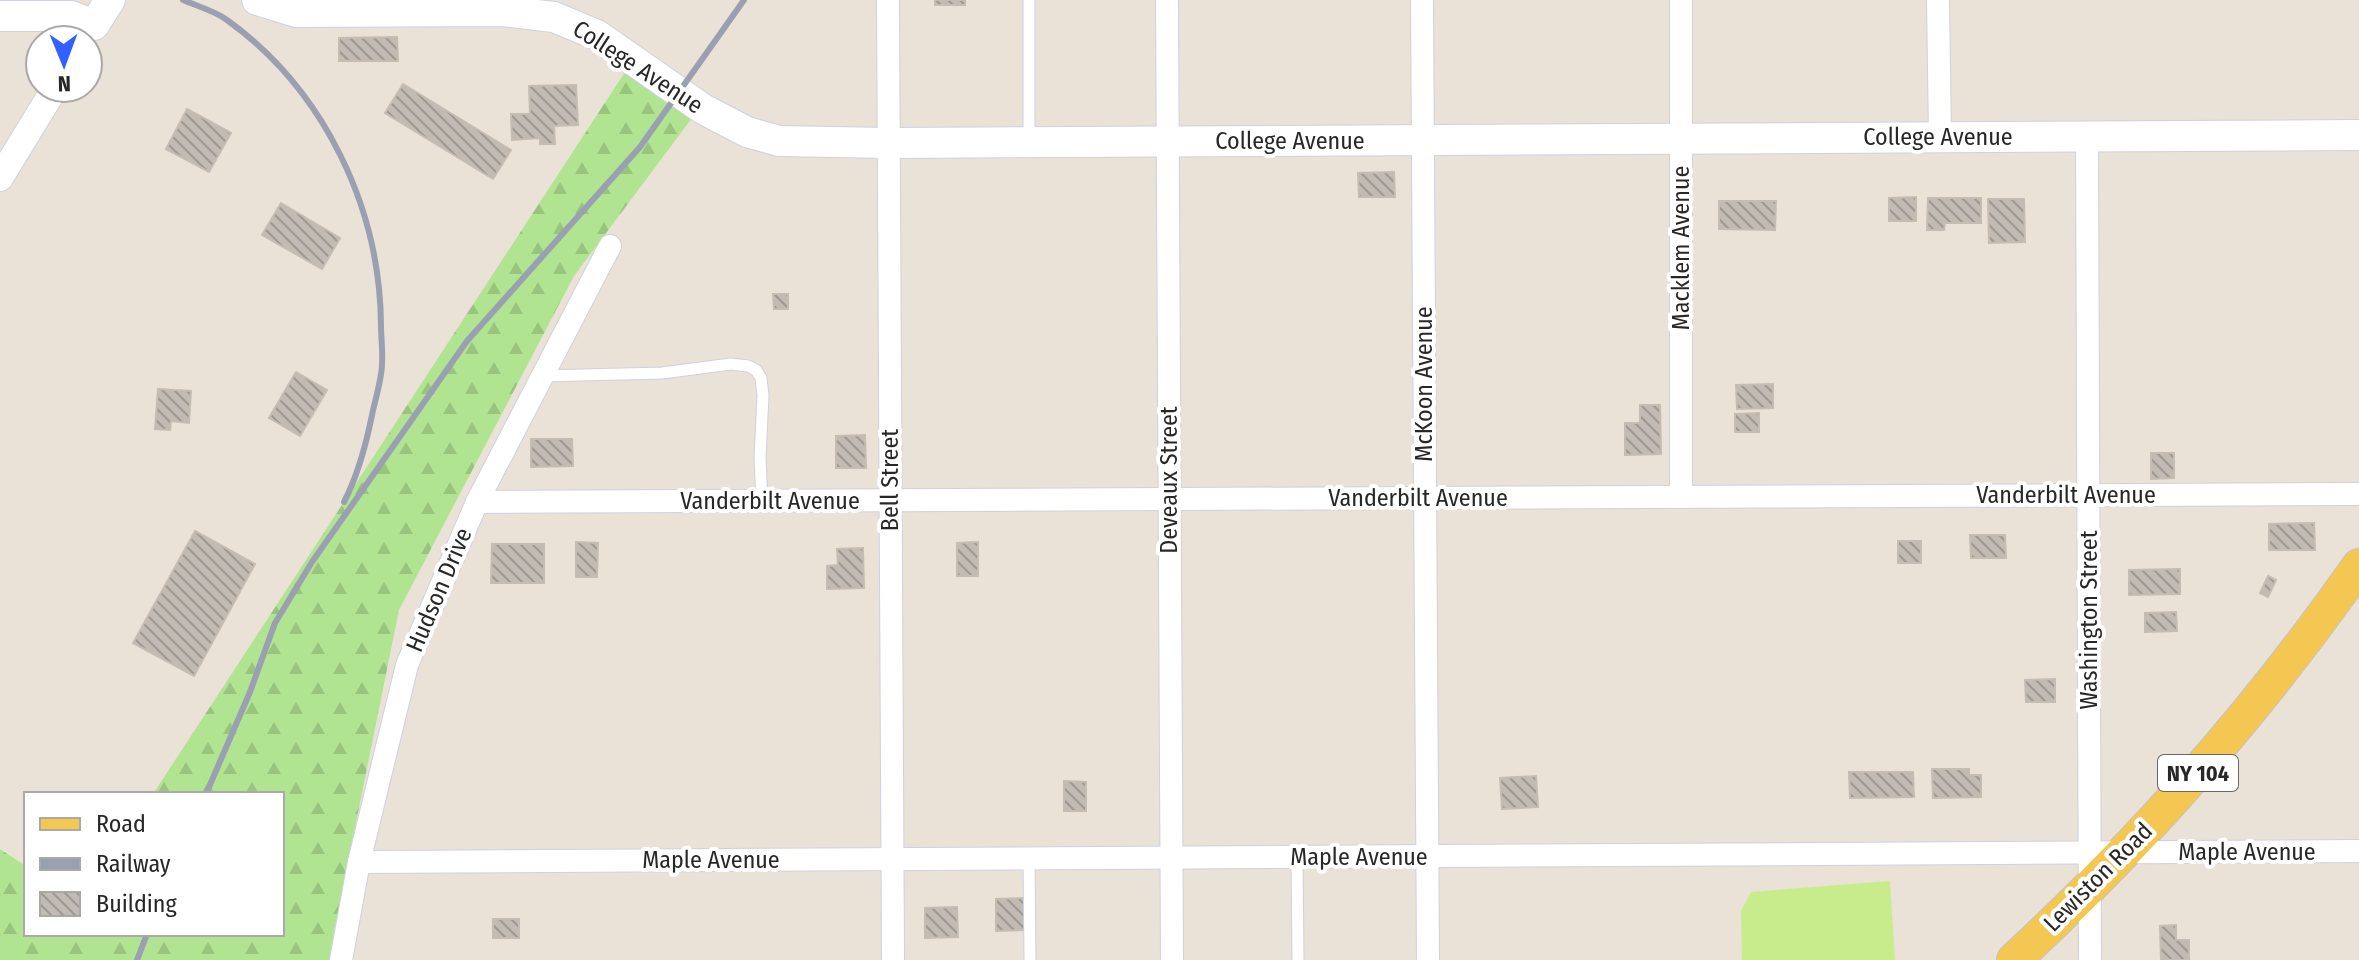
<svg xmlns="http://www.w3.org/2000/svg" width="2359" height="960" viewBox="0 0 2359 960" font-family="'Fira Sans Condensed',sans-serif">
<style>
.forest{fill:url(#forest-firs)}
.pitch{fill:#c8ec8c}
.building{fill:url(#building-back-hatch);stroke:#c5bdb1;stroke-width:2}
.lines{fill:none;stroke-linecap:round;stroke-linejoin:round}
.service-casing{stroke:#cdd1e1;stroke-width:13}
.minor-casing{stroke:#cdd1e1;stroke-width:24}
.tertiary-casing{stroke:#cdd1e1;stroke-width:28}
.secondary-casing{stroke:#cdd1e1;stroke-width:32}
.primary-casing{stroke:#c3c3c3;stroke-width:36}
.service{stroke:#fff;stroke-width:11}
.minor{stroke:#fff;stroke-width:22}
.tertiary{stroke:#fff;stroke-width:26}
.secondary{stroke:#fff;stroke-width:30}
.primary{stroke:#f4c752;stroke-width:34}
.rail{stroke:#9a9fb2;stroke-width:6}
.labels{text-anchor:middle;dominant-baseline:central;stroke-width:8;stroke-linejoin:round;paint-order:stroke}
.shield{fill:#fff;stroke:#686868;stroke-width:2}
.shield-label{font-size:22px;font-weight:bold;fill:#272727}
.street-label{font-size:24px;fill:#272727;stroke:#fff}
</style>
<defs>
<pattern id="forest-firs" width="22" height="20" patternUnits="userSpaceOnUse" patternTransform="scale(2)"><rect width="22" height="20" fill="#b1e491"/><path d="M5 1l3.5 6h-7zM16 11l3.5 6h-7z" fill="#98c47d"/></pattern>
<pattern id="building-back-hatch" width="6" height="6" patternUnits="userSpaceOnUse" patternTransform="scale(2)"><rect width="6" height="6" fill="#c2bbb4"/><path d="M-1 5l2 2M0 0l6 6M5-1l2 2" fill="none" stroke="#9e9892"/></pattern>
</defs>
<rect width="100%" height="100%" fill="#eae1d7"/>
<path class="forest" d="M625,72l67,46 -118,158 -175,334 -65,321 -4,29h-330v-111l26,17v68h256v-140h-129z"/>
<path class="pitch" d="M1890,881l5,79h-153l-1,-49 10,-19z"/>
<g class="building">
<rect x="935" y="0" width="30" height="5"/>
<path d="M397,37l1,24h-59v-23z"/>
<path d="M403,84l108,66 -18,29 -108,-66z"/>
<path d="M576,85l2,40 -24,1 1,18h-15v-6l-28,2 -1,-26h19l-1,-28z"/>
<path d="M187,109l44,24 -22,39 -43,-23z"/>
<path d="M1394,172l1,25h-36l-1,-24z"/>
<path d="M1916,197v24h-27v-23z"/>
<path d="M1928,198h53v25h-36l-1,7h-17z"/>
<path d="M1988,199h36l1,43 -36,1z"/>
<path d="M1719,201h57l-1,29 -56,-1z"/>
<path d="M281,203l59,35 -18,31 -60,-34z"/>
<path d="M773,294h15v15h-14z"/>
<path d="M296,372l31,18 -27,46 -31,-18z"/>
<path d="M1773,384v24l-36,1 -1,-24z"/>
<path d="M158,389l33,2 -2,32 -18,-2 -1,9 -15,-1z"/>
<path d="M1640,405h20l1,49 -36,1v-32h15z"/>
<path d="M1759,413v19h-24v-18z"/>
<path d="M865,435l1,33h-30v-32z"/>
<path d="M531,439h41l1,27 -42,1z"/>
<path d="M2151,453h23v25l-23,1z"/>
<path d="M2314,523l1,27h-46v-26z"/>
<path d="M195,531l60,33 -61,112 -61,-33z"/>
<path d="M1970,535h35l1,23h-35z"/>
<rect x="1898" y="541" width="23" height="22"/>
<path d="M576,542l22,1 -1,34h-21z"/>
<path d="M978,542v34h-21v-33z"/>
<path d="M492,544h52v39h-53z"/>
<path d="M863,548l1,40 -37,1v-23l11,-1 -1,-16z"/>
<path d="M2180,569v25l-51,1v-25z"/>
<path d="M2268,576l8,4 -8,17 -8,-4z"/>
<path d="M2176,612l1,19 -32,1v-19z"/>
<path d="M2055,679v23h-29l-1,-22z"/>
<path d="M1932,769h37v6h12v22l-48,1z"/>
<path d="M1849,772h64l1,25 -64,1z"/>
<path d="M1536,776l2,31 -36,2 -2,-31z"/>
<path d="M1064,781l22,1v29h-22z"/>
<path d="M1024,898l1,32 -29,1v-32z"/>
<path d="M957,907l1,30 -33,1v-30z"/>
<rect x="493" y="919" width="26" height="19"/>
<path d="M2176,925v15h13v20h-28l-1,-34z"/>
</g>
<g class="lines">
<defs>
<g id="service">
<path d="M1029,0v139"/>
<path d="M543,376l119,-3 69,-9 17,2 8,4 5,8 2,17 -3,63 2,43"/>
<path d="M1297,857l1,103"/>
<path d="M1029,858l1,102"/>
</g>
<g id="minor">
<path d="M888,0l5,960"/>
<path d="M1167,0l5,960"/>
<path d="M1422,0l6,960"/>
<path d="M1938,0l2,137"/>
<path d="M2087,137l3,823"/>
<path d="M1681,497v-497"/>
<path d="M477,502l1882,-8"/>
<path d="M359,862l2000,-11"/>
<path d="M341,960l18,-98 48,-197 70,-163 133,-256"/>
</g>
<path id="tertiary" d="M0,178l55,-90"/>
<g id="secondary">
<path d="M257,0l39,12 207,-1 51,6 43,18 106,74 44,23 32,9 109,2 1471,-8"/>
<path d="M0,16h71l23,9 16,-25"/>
</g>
<path id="primary" d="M2014,960c129,-119 244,-250 345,-394"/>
</defs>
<use href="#service" class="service-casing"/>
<use href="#minor" class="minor-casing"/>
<use href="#tertiary" class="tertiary-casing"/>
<use href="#secondary" class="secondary-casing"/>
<use href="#primary" class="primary-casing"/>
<use href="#service" class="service"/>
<use href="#minor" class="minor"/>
<use href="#tertiary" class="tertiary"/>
<use href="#secondary" class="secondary"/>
<use href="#primary" class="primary"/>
<g class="rail">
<path d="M183,0c14,6 32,11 44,20 97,70 153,187 154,305 0,16 3,33 0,49 -2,14 -6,27 -9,41 -6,30 -14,60 -28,87"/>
<path d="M206,794l44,-102 25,-69 37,-61 155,-221 173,-194 104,-147"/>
<path d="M137,960l10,-26"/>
</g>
</g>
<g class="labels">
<rect class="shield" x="2158" y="755" width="80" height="36" rx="6"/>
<g class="shield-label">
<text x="2198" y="773">NY 104</text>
</g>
<g class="street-label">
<text transform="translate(638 67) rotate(33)">College Avenue</text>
<text x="1938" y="137">College Avenue</text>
<text x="1290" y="141">College Avenue</text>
<text transform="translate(1681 248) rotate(-90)">Macklem Avenue</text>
<text transform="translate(1424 384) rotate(-90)">McKoon Avenue</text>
<text transform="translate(890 480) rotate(-90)">Bell Street</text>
<text transform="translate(1169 480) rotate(-90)">Deveaux Street</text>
<text x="2066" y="495">Vanderbilt Avenue</text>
<text x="1418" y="498">Vanderbilt Avenue</text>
<text x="770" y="501">Vanderbilt Avenue</text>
<text transform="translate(439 590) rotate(-67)">Hudson Drive</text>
<text transform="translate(2089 620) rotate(-90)">Washington Street</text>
<text x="2247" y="852">Maple Avenue</text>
<text x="1359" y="857">Maple Avenue</text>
<text x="711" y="860">Maple Avenue</text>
<text transform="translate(2098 877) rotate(-45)">Lewiston Road</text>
</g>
</g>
<rect x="24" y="792" width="260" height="144" fill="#ffffff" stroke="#a9a9a9" stroke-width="2"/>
<rect x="40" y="818" width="40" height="12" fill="#f4c752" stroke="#a9a9a9" stroke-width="2"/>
<text x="96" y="832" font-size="24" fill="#272727">Road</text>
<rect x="40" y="858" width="40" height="12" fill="#9a9fb2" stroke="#a9a9a9" stroke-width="2"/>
<text x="96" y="872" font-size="24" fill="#272727">Railway</text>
<rect x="40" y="892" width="40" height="24" fill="url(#building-back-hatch)" stroke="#a9a9a9" stroke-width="2"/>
<text x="96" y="912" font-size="24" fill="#272727">Building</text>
<g transform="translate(64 64) rotate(179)"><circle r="38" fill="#ffffff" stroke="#a9a9a9" stroke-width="2"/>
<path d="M0-6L14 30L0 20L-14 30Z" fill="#3060ff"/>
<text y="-12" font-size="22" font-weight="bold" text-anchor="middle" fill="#272727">N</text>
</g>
</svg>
